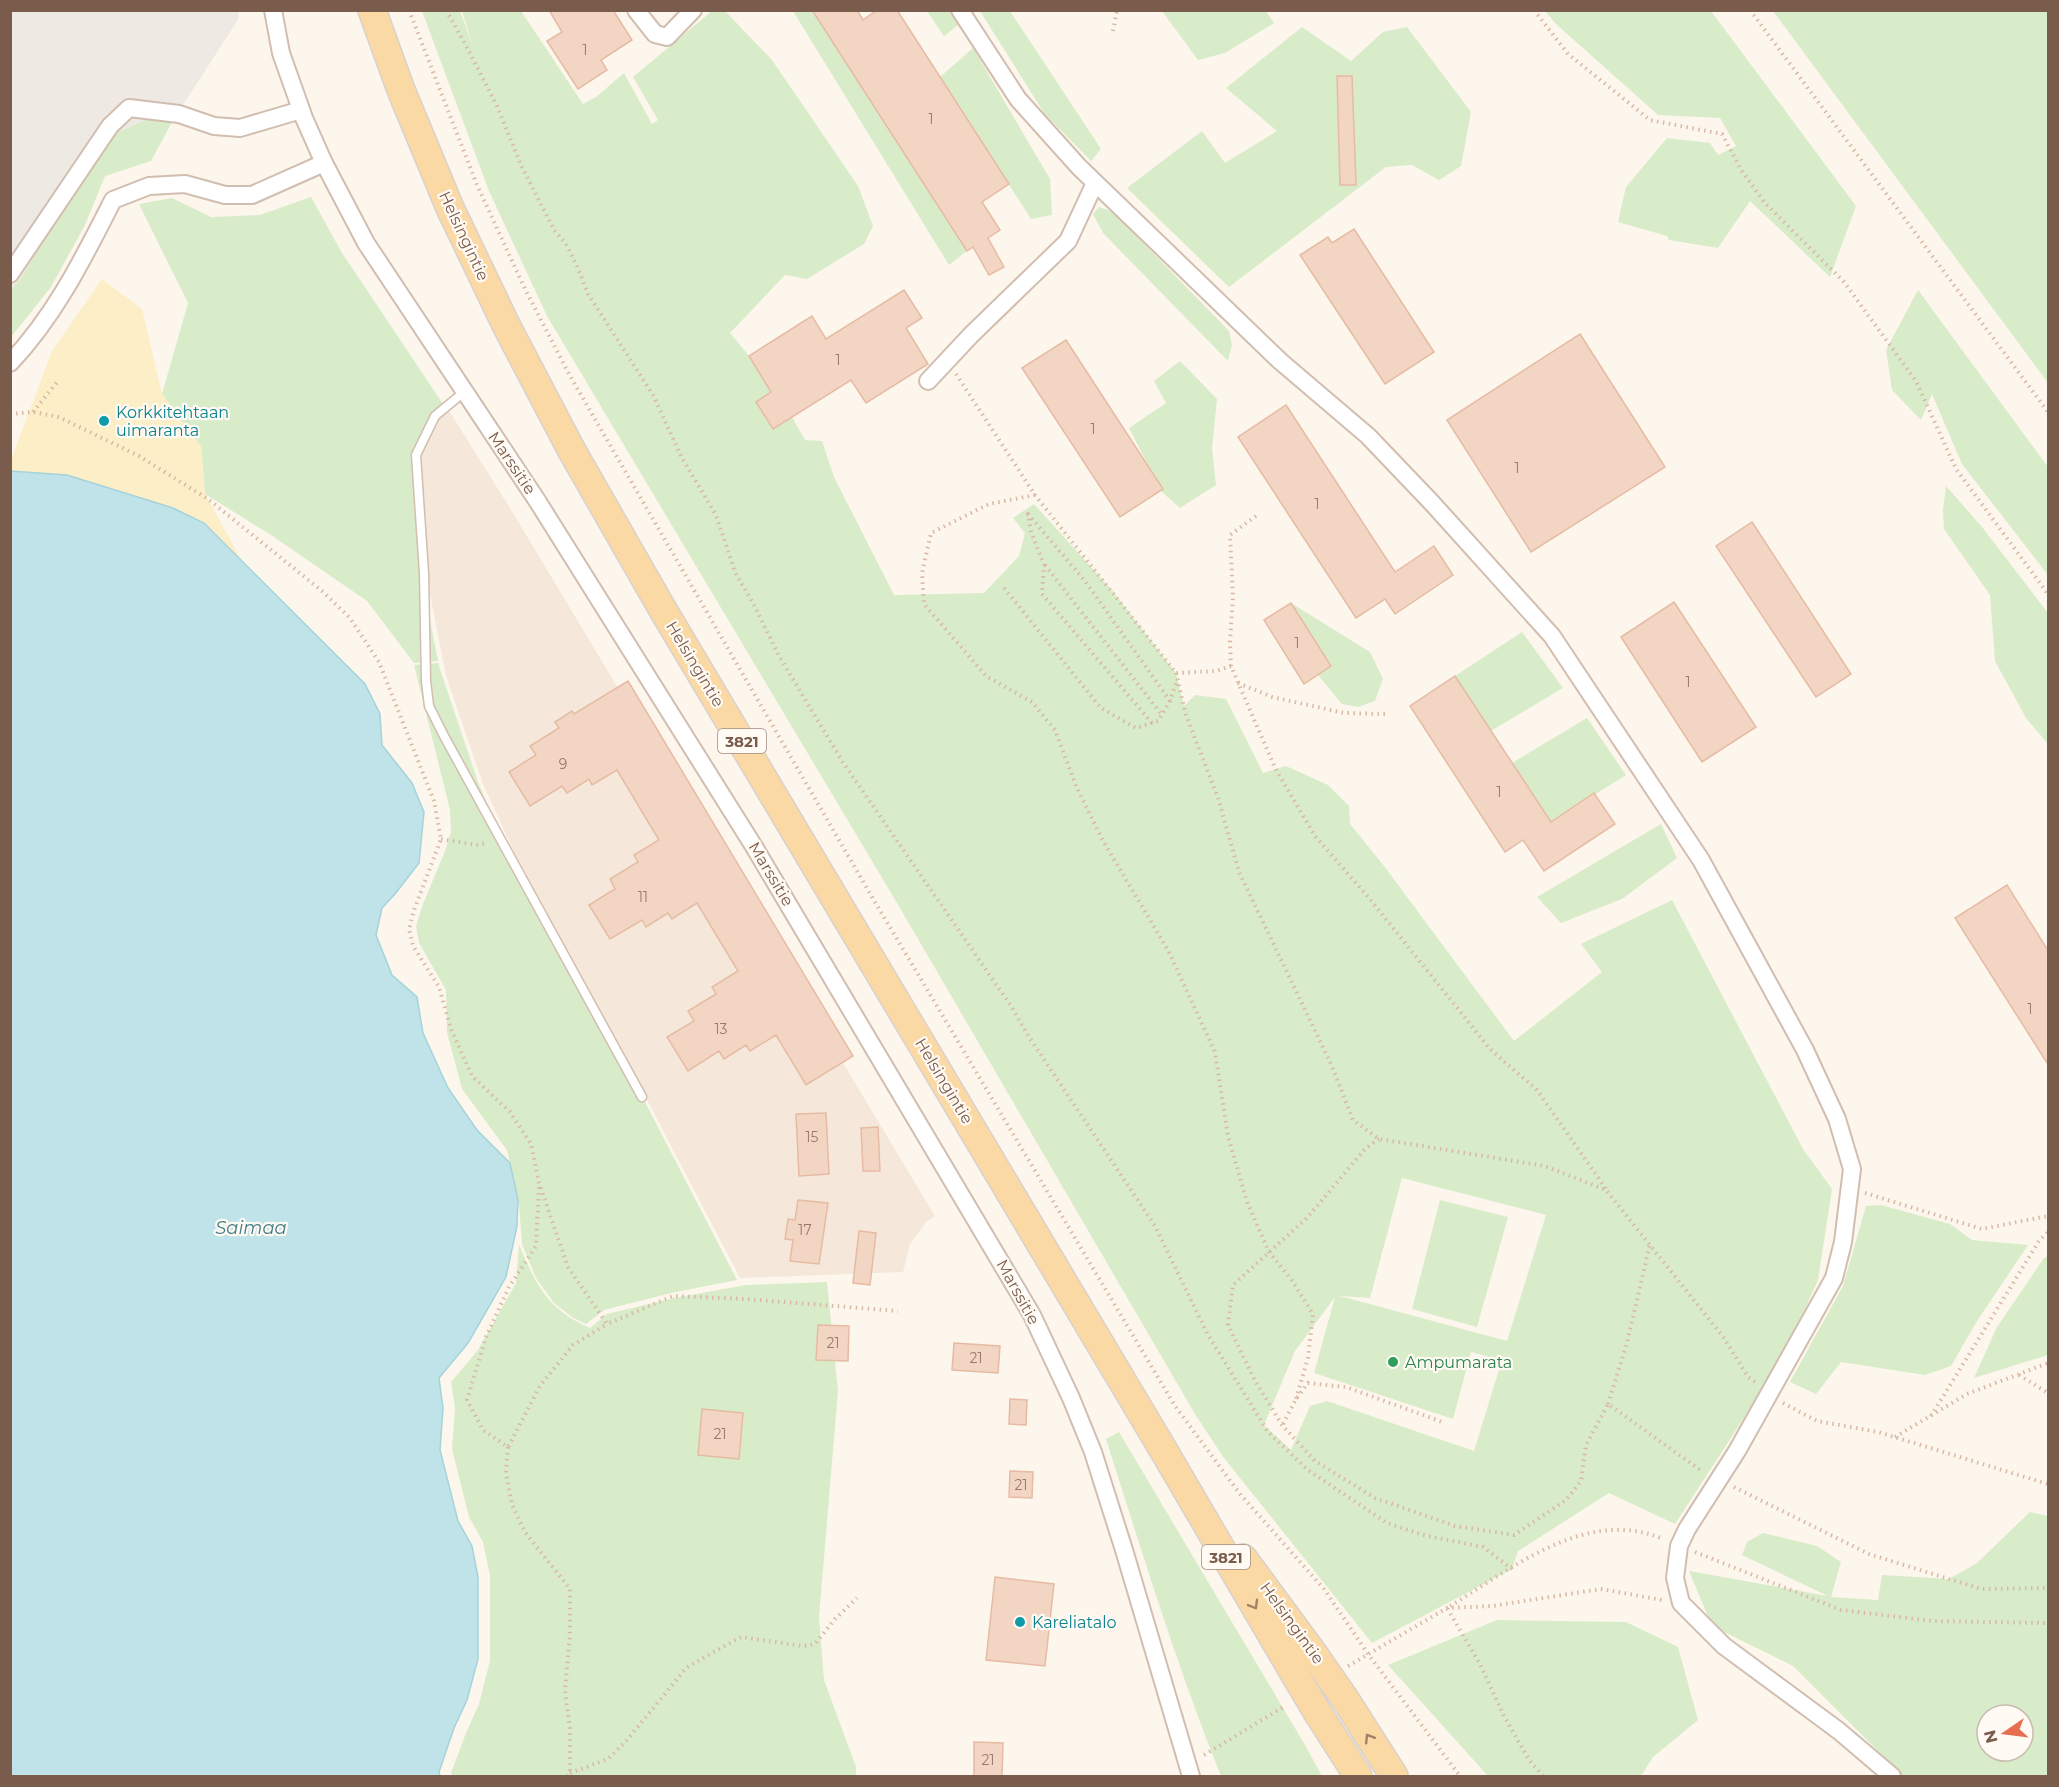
<svg xmlns="http://www.w3.org/2000/svg" width="2059" height="1787" viewBox="0 0 2059 1787" font-family="Montserrat,sans-serif">
<style>
.residential{fill:#f5e8da}
.industrial{fill:#efe9e4}
.green{fill:#d8ecc9;fill-rule:evenodd}
.sand{fill:#fcefc7}
.water{fill:#bfe3e8;stroke:#a5d3da;stroke-width:1.5}
.building{fill:#f3d5c3;stroke:#e6bba3;stroke-width:1.5}
.lines{fill:none;stroke-linecap:round;stroke-linejoin:round}
.service-casing{stroke:#d1beb0;stroke-width:11}
.minor-casing{stroke:#d1beb0;stroke-width:20}
.primary-casing{stroke:#dad1cd;stroke-width:30}
.path{stroke:#d9b8a5;stroke-width:4;stroke-dasharray:1.5 4.5;stroke-linecap:butt}
.service{stroke:#fff;stroke-width:8}
.minor{stroke:#fff;stroke-width:16}
.primary{stroke:#fbd9a5;stroke-width:27}
.primary-bridge-casing{stroke:#dad1cd;stroke-width:30;stroke-linecap:butt}
.primary-bridge{stroke:#fbd9a5;stroke-width:27}
.oneway{stroke:#a18267}
.culture-dot{fill:#0f9aa8;stroke:#fffaf3;stroke-width:2}
.leisure-dot{fill:#2e9e5b;stroke:#fffaf3;stroke-width:2}
.labels{text-anchor:middle;dominant-baseline:central;stroke-width:4.5;stroke-linejoin:round;paint-order:stroke}
.number-label{font-size:14px;fill:#987a6a}
.shield{fill:#fffaf3;stroke:#a28b7f;stroke-width:1.5}
.shield-label{font-size:15px;font-weight:bold;fill:#7a5c4d}
.street-label{font-size:16px;fill:#7a5c4d;stroke:#fffaf3}
.culture-label{font-size:16px;fill:#0d838f;stroke:#fffaf3;text-anchor:start}
.leisure-label{font-size:16px;fill:#27864d;stroke:#fffaf3;text-anchor:start}
.water-label{font-size:18px;font-style:italic;fill:#437c86;stroke:#fffaf3}
</style>
<rect width="100%" height="100%" fill="#fdf6ec"/>
<path class="residential" d="M448,409l65,104 422,703 -9,6 -16,22 -7,28 -163,6 -95,-182 -128,-238 -34,-74 -37,-108 -20,-102 -8,-119 18,-37z"/>
<path class="industrial" d="M11,11h227l1,7 -67,104 -22,-3 -139,171z"/>
<g class="green">
<path d="M422,11h38l14,38 -12,-38h59l62,93 13,-7 28,-24 28,51 6,-4 -25,-43 79,-66h13l47,49 86,126 15,40 -9,18 -57,35 -22,-4 -55,58 19,23 22,36 -15,10 16,27 20,-12 13,23 17,1 12,36 60,118 90,-2 35,-37 6,-23 -12,-15 21,-14 78,86 64,83 8,33 11,-11 31,4 37,74 23,-7 42,19 21,21 1,18 34,42 130,175 88,-69 -21,-28 91,-44 131,249 29,40 -14,91 -34,76 -109,168 -66,-31 -91,58 -6,18 -140,74 -148,-185 -29,-44 -298,-511 -350,-587 -58,-125zM1402,1178l144,37 -39,126 -167,-45 30,2zM1335,1297l-21,76 139,46 18,-67 31,8 -28,91 -147,-50 -17,5 -19,44 -27,-25 31,-74z"/>
<path d="M793,11h19l155,240 -18,14z"/>
<path d="M927,11h33l6,8 -22,17z"/>
<path d="M980,11h30l91,138 -10,12 -47,-48z"/>
<path d="M1162,11h104l8,12 -49,30 -27,7z"/>
<path d="M1545,11h166l145,195 -26,71 -80,-76 -32,47 -49,-8 -2,-4 -49,-14 8,-35 41,-49 43,5 8,12 18,-9 -16,-28 -62,-3 -102,-91z"/>
<path d="M1773,11h275v372z"/>
<path d="M1302,27l49,34 32,-29 24,-5 64,85 -10,54 -22,14 -27,-15 -26,2 -157,120 -102,-99 75,-57 23,32 52,-32 -51,-43z"/>
<path d="M973,48l77,131 2,36 -21,4 -91,-142z"/>
<path d="M150,118l22,4 -21,39 -46,15 -20,49 -34,62 -40,50v-47l13,-16 52,-91 34,-47z"/>
<path d="M311,197l31,56 101,151 -30,51 8,119 17,87 -24,2 -47,-62 -96,-66 -66,-41 -4,-47 -39,-53 26,-91 -49,-99 33,-6 39,19 49,-2z"/>
<path d="M1099,207l14,5 116,119 3,14 -4,16 -125,-128 -10,-19z"/>
<path d="M1918,290l130,177v108l-86,-111 -30,-70 -11,26 -29,-30 -6,-40z"/>
<path d="M1180,361l37,38 -5,49 4,37 -36,23 -18,-16 -33,-64 37,-25 -12,-22z"/>
<path d="M1946,486l36,41 66,86v131l-22,-26 -31,-57 -5,-66 -46,-66 -1,-19z"/>
<path d="M1291,603l79,49 13,27 -8,22 -17,6 -16,-3 -24,-29 13,-9z"/>
<path d="M1522,632l41,56 -72,43 -36,-55z"/>
<path d="M438,663l41,122 24,53 138,262h3l93,180 -66,13 -67,17 -18,14 -14,-7 -18,-14 -18,-25 -14,-34 -3,-40 -12,-54 -45,-61 -15,-57 -1,-42 -27,-47 -3,-17 7,-22 22,-53 6,-19 -1,-22 -36,-145z"/>
<path d="M1587,718l39,57 -75,47 -39,-59z"/>
<path d="M1661,824l16,34 -55,41 -61,24 -24,-26z"/>
<path d="M1440,1200l68,17 -31,110 -65,-18z"/>
<path d="M1881,1205l69,19 22,16 56,5 -51,76 -26,45 -26,9 -84,-13 -25,32 -26,-12 53,-96 23,-80z"/>
<path d="M519,1245c18,41 28,64 71,83l17,-14 67,-16 72,-13 81,-3 11,109 -19,226 5,63 32,87v9h-403l-2,-3 15,-40 13,-29 11,-43v-86l-7,-33 -14,-25 -17,-68 3,-41 -4,-26 27,-32 38,-67z"/>
<path d="M2048,1256v99l-74,23 23,-51 47,-69z"/>
<path d="M1119,1432l186,313 17,31h-101c-44,-109 -79,-224 -115,-337z"/>
<path d="M2030,1512l18,4v260h-145l-110,-110 -81,-40 -23,-55 139,25 -86,-41 5,-13 16,-9 54,13 24,16 -10,35 47,3 4,-25 67,4 28,-16zM1987,1715h36v36h-36z"/>
<path d="M1497,1620l129,2 52,25 20,73 -45,37 -12,19h-153l-100,-111z"/>
</g>
<path class="sand" d="M102,279l40,30 20,85 39,53 4,47 37,67 -38,-38 -31,-15 -106,-33 -56,-4 -1,-8 42,-112z"/>
<path class="water" d="M10,471l57,4 106,33 31,15 161,161 15,30 2,31 30,38 12,29 -5,51 -24,31 -13,14 -6,27 16,40 25,22 6,36 25,55 29,42 33,33 8,37 -1,26 -11,51 -38,66 -29,35 4,30 -3,42 18,71 14,25 6,31v82l-11,41 -13,28 -15,44 1,4h-429z"/>
<g class="building">
<path d="M549,10h64l19,30 -31,20 6,10 -29,19 -31,-48 15,-9z"/>
<path d="M812,10h45l6,10 14,-10h20l112,174 -27,18 18,28 -12,8 16,29 -15,8 -16,-28 -6,4z"/>
<path d="M1337,76h15l4,109h-16z"/>
<path d="M1354,229l80,123 -49,32 -85,-129 28,-18 4,6z"/>
<path d="M904,290l18,28 -16,10 22,36 -62,39 -15,-23 -78,49 -17,-27 15,-10 -22,-36 63,-40 14,23z"/>
<path d="M1580,334l85,133 -134,85 -84,-132z"/>
<path d="M1066,340l97,149 -43,28 -98,-149z"/>
<path d="M1286,405l109,167 39,-26 19,29 -58,39 -10,-15 -29,19 -118,-181z"/>
<path d="M1752,522l99,152 -35,23 -100,-151z"/>
<path d="M1674,602l82,125 -54,35 -81,-125z"/>
<path d="M1291,603l40,63 -27,18 -40,-64z"/>
<path d="M1455,676l96,146 43,-29 21,31 -71,47 -21,-31 -18,12 -95,-146z"/>
<path d="M628,681l225,375 -47,29 -30,-50 -26,16 -4,-6 -22,14 -5,-8 -31,20 -21,-34 27,-16 -6,-10 28,-17 -4,-7 26,-16 -41,-68 -25,16 -4,-6 -22,14 -4,-7 -32,19 -21,-34 26,-16 -5,-10 28,-17 -4,-7 25,-15 -42,-70 -25,15 -3,-6 -22,14 -5,-7 -32,20 -21,-34 27,-17 -6,-9 29,-18 -4,-6 17,-11 2,3z"/>
<path d="M2007,885l42,67v114l-94,-148z"/>
<path d="M826,1113l3,61 -30,2 -3,-62z"/>
<path d="M878,1127l2,44h-17l-2,-43z"/>
<path d="M798,1200l30,3 -9,61 -29,-3 3,-21 -8,-1 3,-20 7,1z"/>
<path d="M859,1231l17,2 -6,52 -17,-2z"/>
<path d="M818,1325l31,1 -1,35 -32,-1z"/>
<path d="M954,1343l46,3 -2,27 -46,-3z"/>
<path d="M1010,1399l17,1 -1,25 -17,-1z"/>
<path d="M702,1409l41,4 -4,46 -41,-4z"/>
<path d="M1010,1471l23,1 -1,26 -23,-1z"/>
<path d="M995,1577l59,7 -9,82 -59,-6z"/>
<path d="M974,1742l29,1 -1,33h-28z"/>
</g>
<g class="lines">
<defs>
<path id="service" d="M464,392l-29,24 -19,39 8,118 2,108 3,25 15,30 198,361"/>
<g id="minor">
<path d="M273,10l8,43 23,65 20,45 42,80 172,259 215,343 279,470 39,83 22,54 31,98 67,226"/>
<path d="M636,10l19,24 12,3 26,-27"/>
<path d="M960,10l58,89 61,68 201,194 88,75 64,67 120,133 149,224 104,190 32,69 15,50 -9,73 -9,36 -97,173 -50,78 -8,17 -4,32 6,25 43,43 115,85 53,45"/>
<path d="M10,274l100,-148 19,-18 50,6 35,12 26,2 61,-18"/>
<path d="M10,363c45,-47 74,-106 103,-163l36,-14 36,-2 40,11h27l72,-32"/>
<path d="M928,381l43,-46 97,-94 27,-58"/>
</g>
<g id="primary">
<path d="M372,10l29,80 49,118 56,117 66,126 91,159 498,836 130,222"/>
<path d="M1243,1558l70,95"/>
<path d="M1345,1699l49,77"/>
<path d="M1319,1715l39,61"/>
</g>
</defs>
<use href="#service" class="service-casing"/>
<use href="#minor" class="minor-casing"/>
<use href="#primary" class="primary-casing"/>
<g class="path">
<path d="M409,10l68,175 48,104 45,87 302,521 303,509 65,88 84,95 44,65 92,122"/>
<path d="M446,10l17,30 34,66 24,59 33,65 12,14 11,22 11,28 65,101 29,63 34,57 19,57 19,33 25,51 63,105 169,245 18,31 126,189 53,109 60,97 40,38 79,53 36,12 60,12 29,22"/>
<path d="M1534,10l34,44 82,66 72,14 20,37 22,31 80,80 72,99 40,88 92,125"/>
<path d="M1750,10l298,402"/>
<path d="M1113,31l4,-21"/>
<path d="M956,374l79,121 141,178 40,-2 15,-5"/>
<path d="M33,412l25,-31"/>
<path d="M10,414l23,-2 26,5 80,39 69,43 114,92 28,27 29,44 55,139 7,38 -27,71 -5,19 4,17 26,41 12,42 21,47 38,36 21,32 8,39 29,84 39,57 66,-28 73,3 152,12"/>
<path d="M1035,495l-46,9 -58,29 -9,40 2,31 62,72 46,26 23,28 21,56 27,55 65,109 47,102 13,84 19,66 22,50 22,27 22,35 -5,44 -12,41"/>
<path d="M1256,516l-26,19 3,63 -3,44 1,24 44,102 40,68 54,62 121,151 47,41 69,99"/>
<path d="M1045,565l117,150"/>
<path d="M1004,588l97,120 35,20 22,-7 12,-20 7,-20"/>
<path d="M1176,673l10,42 32,83 21,74 92,192 22,56 26,19 166,27 61,24 118,148 24,39 7,5"/>
<path d="M1238,683l34,14 72,16 41,1"/>
<path d="M1152,723l-110,-129 2,-29 -13,-33 -3,-18 57,67 85,120"/>
<path d="M441,839l35,6 11,-2"/>
<path d="M1379,1139l-14,10 -58,69 -74,67 -5,40 26,54 28,46 33,36 60,37 80,28 59,9 52,-35 15,-19 5,-36 22,-41 95,68"/>
<path d="M539,1187l-3,59 -27,41 -23,50 -19,63 16,30 25,17 32,-61 33,-41 34,-21"/>
<path d="M1865,1193l117,36 66,-13"/>
<path d="M2019,1375l29,18"/>
<path d="M1783,1403l34,18 61,11 170,52"/>
<path d="M1608,1404l19,-61 23,-99"/>
<path d="M1931,1416l108,-175 9,-9"/>
<path d="M1283,1424l13,-25 12,-16 38,4 99,36"/>
<path d="M1895,1437l72,-43 81,-31"/>
<path d="M508,1447l-2,26 6,32 13,27 45,57v45l-5,56 5,40v43l-2,3"/>
<path d="M1734,1487l135,67 112,35 67,-1"/>
<path d="M1695,1552l146,58 91,11 116,2"/>
<path d="M1348,1666l99,-58 45,-2 109,-17 61,11"/>
<path d="M1204,1755l81,-49"/>
<path d="M570,1773l38,-14 19,-19 60,-73 54,-30 62,9 12,-2 20,-25 22,-21"/>
<path d="M1543,1776l-14,-16 -26,-46 -23,-50 -33,-56c63,-38 139,-102 216,-69"/>
</g>
<use href="#service" class="service"/>
<use href="#minor" class="minor"/>
<use href="#primary" class="primary"/>
<defs>
<g id="primary-bridge">
<path d="M1313,1653l32,46"/>
<path d="M1291,1668l28,47"/>
</g>
</defs>
<use href="#primary-bridge" class="primary-bridge-casing"/>
<use href="#primary-bridge" class="primary-bridge"/>
</g>
<defs><path id="oneway-chevron" d="M-2-3.5L2.5 0L-2 3.5" fill="none" stroke-width="1.6" stroke-linecap="round" stroke-linejoin="round" transform="scale(1.5)"/></defs>
<g class="oneway">
<use href="#oneway-chevron" transform="translate(1254 1605) rotate(60)"/>
<use href="#oneway-chevron" transform="translate(1369 1738) rotate(-122)"/>
</g>
<g class="culture-dot">
<circle cx="104" cy="421" r="6"/>
<circle cx="1020" cy="1622" r="6"/>
</g>
<circle class="leisure-dot" cx="1393" cy="1362" r="6"/>
<g class="labels">
<g class="number-label">
<text x="585" y="50">1</text>
<text x="931" y="119">1</text>
<text x="838" y="360">1</text>
<text x="1093" y="429">1</text>
<text x="1517" y="468">1</text>
<text x="1317" y="504">1</text>
<text x="1297" y="643">1</text>
<text x="1688" y="682">1</text>
<text x="563" y="764">9</text>
<text x="1499" y="792">1</text>
<text x="643" y="897">11</text>
<text x="2030" y="1009">1</text>
<text x="721" y="1029">13</text>
<text x="812" y="1137">15</text>
<text x="805" y="1230">17</text>
<text x="833" y="1343">21</text>
<text x="976" y="1358">21</text>
<text x="720" y="1434">21</text>
<text x="1021" y="1485">21</text>
<text x="988" y="1760">21</text>
</g>
<g class="shield">
<rect x="718" y="729" width="48" height="24" rx="4.5"/>
<rect x="1202" y="1545" width="48" height="24" rx="4.5"/>
</g>
<g class="shield-label">
<text x="742" y="741">3821</text>
<text x="1226" y="1557">3821</text>
</g>
<g class="street-label">
<text transform="translate(464 236) rotate(65)">Helsingintie</text>
<text transform="translate(512 463) rotate(56)">Marssitie</text>
<text transform="translate(695 664) rotate(59)">Helsingintie</text>
<text transform="translate(771 874) rotate(59)">Marssitie</text>
<text transform="translate(944 1081) rotate(59)">Helsingintie</text>
<text transform="translate(1018 1292) rotate(61)">Marssitie</text>
<text transform="translate(1292 1623) rotate(54)">Helsingintie</text>
</g>
<g class="culture-label">
<text x="116" y="412">Korkkitehtaan<tspan x="116" dy="18">uimaranta</tspan></text>
<text x="1032" y="1622">Kareliatalo</text>
</g>
<g class="leisure-label">
<text x="1405" y="1362">Ampumarata</text>
</g>
<g class="water-label">
<text x="251" y="1228">Saimaa</text>
</g>
</g>
<rect width="2059" height="1787" fill="none" stroke="#7a5c4d" stroke-width="24"/>
<g transform="translate(2005 1733) rotate(256)"><circle r="28" fill="#fffaf3" stroke="#cabbb1" stroke-width="1.5"/>
<path d="M0-4.5L10 22L0 15L-10 22Z" fill="#e76f51"/>
<text y="-9" font-size="16" font-weight="bold" text-anchor="middle" fill="#7a5c4d">N</text>
</g>
</svg>
